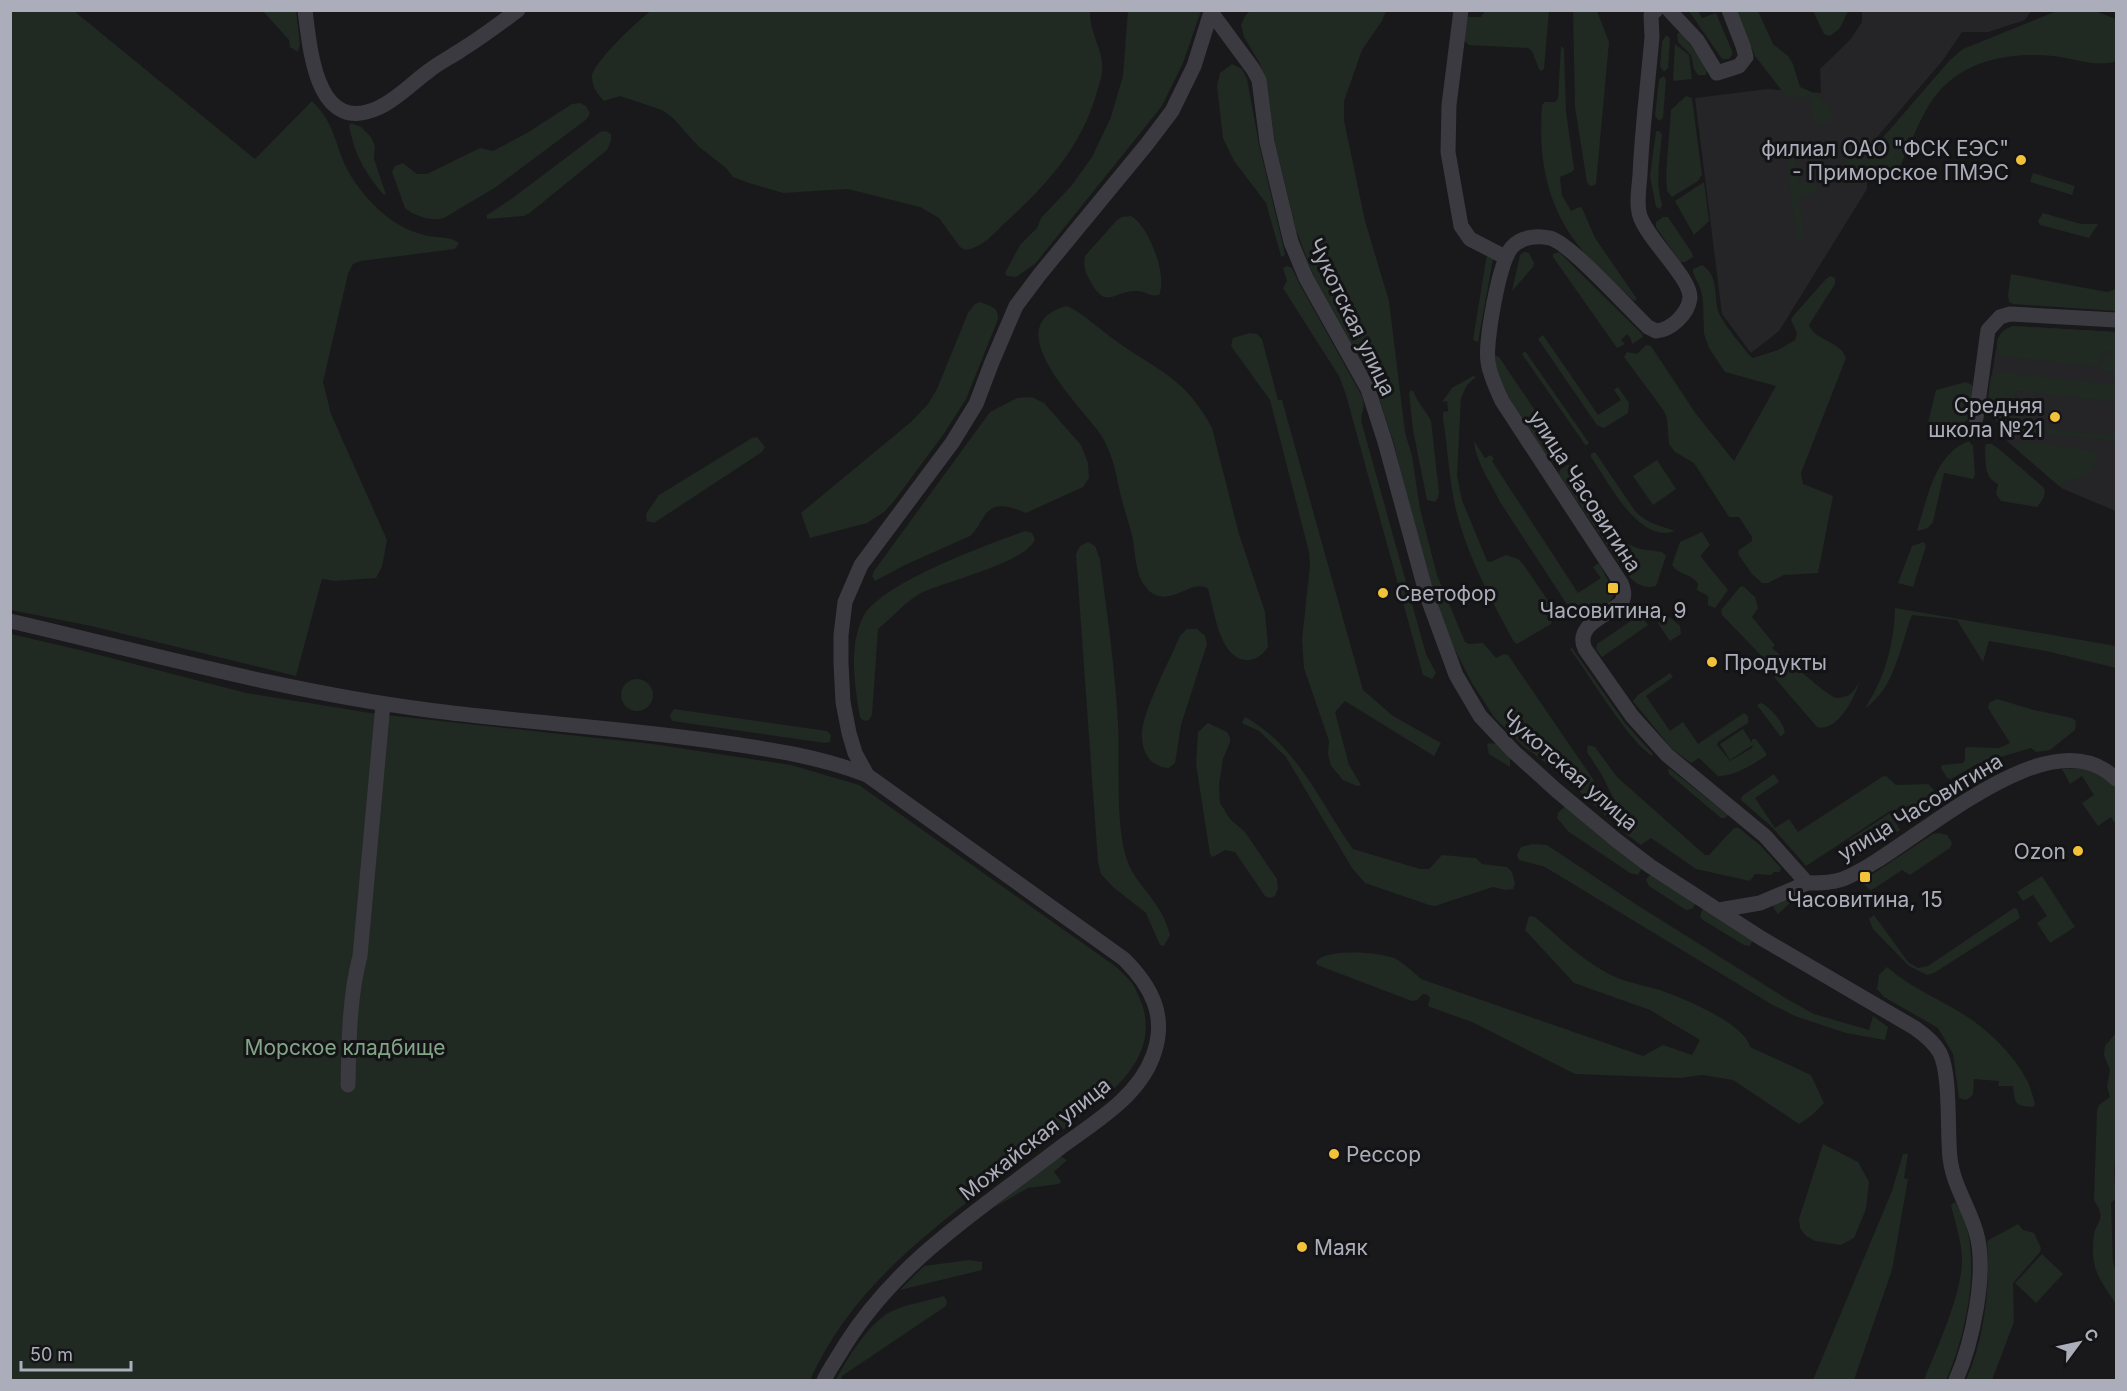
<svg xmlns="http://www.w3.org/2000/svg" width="2127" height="1391" viewBox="0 0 2127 1391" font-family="Inter,sans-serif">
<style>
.built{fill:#252528}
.green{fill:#202922}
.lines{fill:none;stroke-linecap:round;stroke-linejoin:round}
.minor{stroke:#3a3a40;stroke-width:15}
.poi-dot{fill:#f2c339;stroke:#141416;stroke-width:2}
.labels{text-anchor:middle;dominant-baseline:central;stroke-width:6;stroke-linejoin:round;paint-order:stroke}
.poi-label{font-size:21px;fill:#abaeba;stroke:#141416;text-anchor:start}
.street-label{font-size:21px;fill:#abaeba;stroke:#141416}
.park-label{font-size:21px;fill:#82a587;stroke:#141416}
</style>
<rect width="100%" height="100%" fill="#19191b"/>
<g class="built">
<path d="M1862,11h169l-6,9 -37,12h-26l-19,28 -77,90 1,39 -88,142 -28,22 -29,-39 -27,-216 73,-9 53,4 -1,-24 30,-29 12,-18z"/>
<path d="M2013,326l103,6v179l-53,-22 -56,-48 2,-10 -11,-7 -8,-14 -2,-13 10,-59 4,-6z"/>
</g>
<g class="green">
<path d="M11,10l63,1 181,148 57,-58c19,19 21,32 30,57 6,16 19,34 31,46 15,16 33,27 55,32 10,2 22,0 31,7l-4,6 -94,12 -8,3 -5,10 -25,108 8,32 56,126 -5,27 -6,11 -41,3 -13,-2 -26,97 -205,-50 -80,-16z"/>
<path d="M652,10l438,1c-1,23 15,40 12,62 -1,7 -4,15 -6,22 -16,54 -50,90 -90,127 -12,11 -23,26 -41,28l-5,-3 -21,-29 -19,-11 -72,-18 -65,4 -34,-10 -16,-6 -7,-9 -28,-22 -25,-28 -11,-8 -42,-14 -16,5c-7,-7 -12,-15 -12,-25 2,-14 47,-57 60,-66z"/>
<path d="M263,11h33l4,33 -2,8 -8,-5 -1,-7z"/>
<path d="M1128,11h73l-18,52 -21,43 -127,158 -19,13 -9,-1 -2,-3 15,-28 17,-17 4,-10 31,-33 20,-28 19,-40 12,-41z"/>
<path d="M1250,11h136l-4,10 -20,29 -18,51v19l21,101 24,80 16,131 7,24 8,53 17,66 28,67 4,2 14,-1 13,15 8,-4 4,1 89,130 12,24 1,5 -4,2 -42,-39 -42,-32 -28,-28 -22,-34 -18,-35 -21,-55 -21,-76 -18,-73 -19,-59 -61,-108 -18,-47 -21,-87 -9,-63 -6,-16 -16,-27 -3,-12 4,-9z"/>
<path d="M1485,11h64l-5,58 -3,2 -2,-2 -7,-18 -4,-3 -59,-3 -6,-5 3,-23h15z"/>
<path d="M1573,11h24l12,31 -13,142 -4,2 -3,-1 -2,-3 -12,-75z"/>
<path d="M1689,11h9l4,7 14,-5 16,38v4l-3,4h-7z"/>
<path d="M1735,11h23l15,33 15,12 5,8 7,23c15,6 37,16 31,36l-12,2 -4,-1 -5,-29 -18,4 -6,-3 -31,-40z"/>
<path d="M1813,11h35l-8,17 -10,8 -6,-2z"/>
<path d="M2057,11h38l21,8v42c-19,7 -43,-3 -63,-5 -43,-4 -89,4 -117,39 -14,17 -27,53 -37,74 -6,4 -41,2 -48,-1 -5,-3 -6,-6 -8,-11 10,-10 24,-7 36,-15l71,-82 13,-11z"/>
<path d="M1681,31l26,38 -1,6h-8l-4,-6 -3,-14 -13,-13 -1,-8z"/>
<path d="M1666,35l4,3 -2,30 -4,4 -4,-6 2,-24z"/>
<path d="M1675,44l14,11 3,24 -19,2z"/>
<path d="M1561,46l3,3 2,62 8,58 -2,3 -12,5 2,18 9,16 8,-4 3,1 13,30 42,61 -3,2c-18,-18 -40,-35 -56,-56 -32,-41 -40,-89 -36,-140l3,-3h10l3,-3z"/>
<path d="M1232,64l10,5 5,10 12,65 26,110 -2,3 -2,-1 -15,-53 -32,-42 -11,-23 -6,-52 3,-13z"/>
<path d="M1664,76l2,4 -3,38 -4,3 -4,-5 4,-37z"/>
<path d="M1686,96l6,2 10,77 -4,6 -26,16 -5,-6 -1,-16 5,-65z"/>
<path d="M580,103l6,3 4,7 -3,6 -91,68 -52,31c-11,4 -30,-2 -39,-10l-13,-36 3,-6 8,-3 14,11h10l53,-26 13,3 34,-18 45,-29z"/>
<path d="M351,123l10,4 10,10 4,9 -1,13 12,36 -3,-1c-19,-23 -28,-39 -34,-68z"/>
<path d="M606,131l5,3v7l-4,9 -76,62 -7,4 -37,3v-4l27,-18 86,-65z"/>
<path d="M1656,131h3l3,3c-2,24 -7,47 0,71l-2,4 -4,-2 -6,-31z"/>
<path d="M1794,157l4,24 12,-1 8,5 -5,9 -14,3 5,39v4l-3,2 -4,-5 -10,-70 2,-8z"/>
<path d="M2033,173l42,13 -3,9 -42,-13z"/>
<path d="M1704,182l5,39 -15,14 -19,-34z"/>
<path d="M2043,213l38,11h17l-9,14 -49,-13 -2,-4z"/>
<path d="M1131,216c18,10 37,60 28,79 -10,2 -13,-4 -22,-4 -26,0 -30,21 -48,-12 -4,-8 -6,-14 -4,-23l32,-36 5,-3z"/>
<path d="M1663,217h5l24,36 1,4 -8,5h-5l-24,-35v-5z"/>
<path d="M1524,252l5,1 5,10 -1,4 -21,24 8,-36z"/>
<path d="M1559,252l83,82 1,3 -11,7 -1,-5 -4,-5 -6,6 4,4 -8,4 -64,-91v-3z"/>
<path d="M1487,254l6,5 -15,83 -5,-2z"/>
<path d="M1702,265c20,13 9,34 19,52 7,13 19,26 28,38l4,3 25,-8 17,-10 2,-7 -6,-13 2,-4 33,-37 4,-3 5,2v6l-26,41c6,16 32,16 37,33l-45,115 2,11 30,12 -15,77 -34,2 -16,8h-6l-10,-9 -14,-20 1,-4 13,-9v-4l-13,-20h-10l-35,-54 -19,-11 -6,-8 -2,-25 -3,-8 -40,-54 3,-5 10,2 9,-9 5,1 45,68 38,47 42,-75 -51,-14 -16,-24 -5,-14 -1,-33 -2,-11 -8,-17v-4z"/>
<path d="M1287,266l5,2 7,15 63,113c5,15 -3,16 0,28l64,230 10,19 -4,6 -9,-4 -77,-280 -7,-19 -56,-88 4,-7 -4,-13z"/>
<path d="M2011,274l96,18 9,-3v22l-103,-7 -4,-2 -1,-7z"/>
<path d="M980,302c10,4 19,5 18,17l-32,80 -23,36 -49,66 -10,11 -17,11 -57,15 -9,-25 110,-91 17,-18 9,-15 31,-76 7,-9z"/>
<path d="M1067,306c17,8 30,21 45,32 43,32 73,38 100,90l27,106 26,78 3,35c-6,8 -12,14 -23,13 -26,-3 -31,-51 -37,-71 -15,-12 -38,20 -59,2 -2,-3 -7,-8 -8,-11 -6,-13 -6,-31 -9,-45 -3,-12 -7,-23 -10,-35 -4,-14 -6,-30 -11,-44 -3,-7 -6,-15 -10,-21 -19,-28 -107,-110 -34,-129z"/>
<path d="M2013,326l103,6v19l-10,-1 -5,3 -2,12 -3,2 -92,-10c-14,-10 -6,-27 9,-31z"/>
<path d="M1250,333l7,1 5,5 16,61h4l81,290 30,26 48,27 -7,13 -89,-55 -10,11 14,53 12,20 -4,1 -14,-6 -12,-14 -3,-12 1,-13 -25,-73 -2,-28 8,-75 -1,-13 -39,-152 -39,-54 2,-8z"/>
<path d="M1543,335l55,80 23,-15 -7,-10 4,-3 11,16 -1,10 -24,15 -7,-3 -59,-86z"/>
<path d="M1525,351l64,92 -3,3 -64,-92z"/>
<path d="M2103,353l13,2v17l-15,-2z"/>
<path d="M1495,355l4,2 64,95 -1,5 -8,5 -4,-1 -42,-63 -7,-14 -8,-28z"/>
<path d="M2002,372l114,13v17l-98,-11 -3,2 -3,29 2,3 102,12v4l-107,-11c-24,-13 -22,-30 -18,-54z"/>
<path d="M1473,376l3,1 -9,8 -6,13 -4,78 5,24 25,61 3,1 16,-7 12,4 5,5 26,38 4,9 -2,13 -34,20 -3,-2c-23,-43 -46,-84 -58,-132 -7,-29 -8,-61 -13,-91v-7l5,-1 -1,-10 -5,1 10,-14z"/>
<path d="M1966,382l6,3 2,5 -5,28 -20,19 -19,-5 -3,-5 9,-37z"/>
<path d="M1411,390l3,2c3,11 12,18 17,29l8,71 -1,6 -3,4 -8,-2 -14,-70 -4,-37z"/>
<path d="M1032,397l12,6 37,42 7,18 1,15 -6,9 -57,26c-13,-5 -31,-13 -41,2 -6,8 -7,14 -15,21l-65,29 -30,16 -3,-5 2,-5 116,-159 27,-14z"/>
<path d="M757,437l8,10 -3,5 -108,71 -7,-2 -1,-7 13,-19 93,-57z"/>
<path d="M1474,441l11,17 6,-3 3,4 -2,2 86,132 23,-15 -8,-11 6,-4 15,29c-1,11 -17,19 -27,24l-6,-1 -15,-12 -66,-101c-9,-19 -24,-39 -26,-61z"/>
<path d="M1969,441l4,5 2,29 -2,4 -29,-6 -11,49 -5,6 -10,3 -1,-1c11,-32 17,-76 52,-89z"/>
<path d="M2020,441l70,9 5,4 2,9 -6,9 -32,14 -44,-38z"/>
<path d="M1986,444h6l7,5 45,39c2,8 -1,12 -7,19l-36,-6 -5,-7 2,-10c-14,-6 -12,-21 -13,-36z"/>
<path d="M1595,452l40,59c12,13 25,14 40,20 -36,14 -67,-50 -84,-74v-3z"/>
<path d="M1657,460l19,29 -23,16 -20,-29z"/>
<path d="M1567,465h4l54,78 15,6 22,3 4,4 -10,30c-17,5 -29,-10 -37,-23l-60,-89 1,-4z"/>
<path d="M1025,531l7,2 3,6c-7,23 -92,43 -114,54 -14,7 -30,26 -43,36l-6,86 -3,5 -4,1 -5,-3c-5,-32 -12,-71 3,-101 18,-34 124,-72 162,-86z"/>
<path d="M1702,532l8,13 -9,10v2l27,33 -13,18 -7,-3v-9l-11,-6 1,-6c-5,-10 -20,-9 -26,-19l8,-23z"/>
<path d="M1088,542l7,4 5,13c7,54 15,109 18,164 2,40 -3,101 9,137 6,18 20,30 30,46 6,9 10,18 13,29l-6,11 -4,-1 -14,-32 -33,-26 -12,-13 -3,-12 -22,-308 4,-8z"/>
<path d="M1924,542l2,4 -13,41 -15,-4 14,-37z"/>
<path d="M1743,586l12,11 3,11 -6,9 23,28 -3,3 51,42 12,8c14,0 18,-5 24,-16 -4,16 -22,51 -42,45l-43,-50 4,-4 -56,-58 -1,-5 19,-23z"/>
<path d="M1895,608l221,38v22l-70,-17 -57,-10 -6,21 -26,-42 -45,-5c-12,31 -17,74 -47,93 20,-30 29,-64 30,-100z"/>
<path d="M1667,615l13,11 1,8 -11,7 -12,-18z"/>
<path d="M1638,616l4,1 6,8 -46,32 -6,-8 1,-5z"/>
<path d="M1187,629h10l8,7 2,8 -26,81 -6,38 -6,5c-20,-1 -28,-18 -27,-36 2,-24 28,-72 38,-96z"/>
<path d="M11,634l73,17 162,42 131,21 276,30 138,21 68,20 256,181c6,5 12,11 17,17 4,6 7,14 10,21 13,39 -9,69 -38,94 -33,25 -65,51 -98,75 -79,59 -154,115 -196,207h-799z"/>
<path d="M1572,648l53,75 27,30 1,3c-21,-10 -66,-84 -83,-107z"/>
<path d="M1670,673l3,4 -27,19 24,35 13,-9 15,22 46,-31 4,3v7l-30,19 -1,3 13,16 22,-13 1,-3 -23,15 -10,-16 23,-15 9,14v-4h4l10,14v3c-15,9 -30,20 -48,20l-19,-18 -8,5 -19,-14 -39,-48 5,-6z"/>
<circle cx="637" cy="695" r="16"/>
<path d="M1997,699l37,11 38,8 4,3 -1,9 -25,20 -14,2 -5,-4 -54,16 -26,15 -4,-1 -6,-10 1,-3 21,-2 2,-3v-11l2,-2 32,1 11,-5 -22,-35 1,-5z"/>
<path d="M1761,703c9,4 22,19 24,29l-4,5 -24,-32z"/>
<path d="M674,709l153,22 4,4 -1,7 -5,1 -153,-22 -2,-6z"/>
<path d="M1245,717c53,29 75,86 108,132l67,20h9l13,-14 34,3 6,6 25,3 5,5 3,12 -2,5 -7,1 -13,-3 -58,19 -6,-1 -64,-22 -13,-15 -66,-111 -27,-26 -17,-8z"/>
<path d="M1208,723l19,9 3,5v5l-7,17 -4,26 1,18 10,16 15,13 32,47 1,10 -3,7 -6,2 -4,-2 -30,-44 -10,-2 -12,7 -3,-3 -14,-90 2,-32z"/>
<path d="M1489,743l9,1 12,11v12l-21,-13 -2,-9z"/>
<path d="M1588,745l7,2 22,30 88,78h4l25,-27h5l22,18 20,22 -1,4h-6l-3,3 -16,-1 -5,7 -54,-12 -45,-31 -10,7 -16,-12 -4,-19 -18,-37 -16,-25z"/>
<path d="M2087,768l17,8 12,12v37l-5,-8 -13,9 -16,-23 12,-8 -12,-19 -12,8 -8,-15z"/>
<path d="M1668,769h2l58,46 -3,3h-4l-52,-44z"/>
<path d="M1774,774l5,8 -24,16 20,30 14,-9 9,13 84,-55 4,-1 10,9 32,-1c6,4 10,13 8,20l-4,2 -12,-3 -30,8 -84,55 -34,-39 -31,-27 1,-4z"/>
<path d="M1564,807h4l74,61 -4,7 -8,-2 -61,-41 -12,-14 1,-5z"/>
<path d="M1890,813l10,17 -41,26 -10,-16z"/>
<path d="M1939,833l8,2 5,8 -2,5 -40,27 -8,-5 -27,18 -5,2 -6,-6 1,-5 68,-45z"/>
<path d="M1533,844l14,1 90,60 150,94 27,15 55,16 4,-14 15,11 -3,13 -39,-7 -51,-17 -24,-12 -226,-137 -26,-7 -2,-5 4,-8z"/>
<path d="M1651,873l45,30 -4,6 -6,1 -37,-24 -3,-6z"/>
<path d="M2042,876l33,51 -25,16 -13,-20 10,-7 -14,-21 -10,6 -6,-9z"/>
<path d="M1801,893l5,11 -16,-1 -12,11 -5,-7 1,-3z"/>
<path d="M1703,907l50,32 -3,7 -6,-1 -41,-25 -3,-3z"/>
<path d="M2014,908l3,1 3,9 -86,55 -7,2 -18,-9 -36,-37 -4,-10 5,-4 34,47 10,6 10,-2z"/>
<path d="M1529,916l6,1c23,19 46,42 72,56 16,9 36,12 53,17 22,8 85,33 90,57l61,28 13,28 -13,13 -12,8 -66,-44 -31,-5 -22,3 -105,-4 -103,-52 -42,-15 -2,-2 2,-7 -2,-3 -5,-1 -6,6 -5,1 -95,-36 -1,-3c9,-14 63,-10 78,-4 10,5 19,14 27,21l222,77 20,-11 29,10 8,-15 -50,-30 -76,-27 -49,-53z"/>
<path d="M1887,967c25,22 55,33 82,51 23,15 47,40 59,64 3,7 5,15 7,22l-2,3c-19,-1 -18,-4 -20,-21h-15l1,-5 -25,-2 -1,16 -7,5 -7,-2 -6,-44 -15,-26 -54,-31 -7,-8 2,-14z"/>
<path d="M2116,1033v107l-2,32 2,26 -5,5 2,59 3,10v32c-18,-27 -26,-35 -22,-70 1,-8 8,-12 6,-21 0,-5 -4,-8 -6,-13l3,-90 2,-5 11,-8 -3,-10 3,-17 -6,-15 1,-9z"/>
<path d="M1823,1144l35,18 11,20 -3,27 -12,29 -13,7 -26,-4 -9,-5 -6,-8 -1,-9z"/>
<path d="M1903,1154h5l-4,24 4,1 -16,91 -38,110h-41l79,-189z"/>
<path d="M1060,1156l7,4 -13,12 7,9 -2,3 -31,4 -35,20z"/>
<path d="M1955,1202c31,44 12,132 -9,178h-22c13,-32 38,-86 38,-120 0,-19 -7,-37 -11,-55z"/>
<path d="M2018,1224l5,6 11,3 7,15 -1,4 -27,31 1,39 -22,58h-26c18,-40 25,-95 21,-139z"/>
<path d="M2042,1254l21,20 -27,29 -21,-20z"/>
<path d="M969,1260l13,2v8l-82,20 24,-24z"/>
<path d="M944,1296l3,5 -1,5 -104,70 -1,4h-5c10,-20 33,-57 54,-68 16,-8 37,-11 54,-16z"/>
</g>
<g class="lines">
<g class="minor">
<path d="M305,10c5,39 11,126 73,98 20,-9 35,-26 52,-38 10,-8 21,-13 31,-20 20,-12 38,-26 57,-40"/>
<path d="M1461,10l-12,95 -1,47 13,74 9,13 35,18"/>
<path d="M1656,10l-5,5 1,22c-4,46 -10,92 -12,138 -1,13 -4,29 0,41 7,23 51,62 50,82 -2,16 -19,32 -34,33l-8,-4c-19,-18 -78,-84 -98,-89 -13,-3 -29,-1 -38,9 -13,15 -27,95 -24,115 2,14 8,26 14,39l119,182c3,7 4,12 1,19 -15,14 -48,23 -37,47l47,67 35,39 98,81 42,47c12,0 25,0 36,-4 66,-26 204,-169 273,-100"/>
<path d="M1669,10l28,30 20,33 22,-7 7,-9 -3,-11 -14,-36"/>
<path d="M1976,418l12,-88 12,-13 10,-3 106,6"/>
<path d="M10,621c139,32 276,71 418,89 99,13 199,18 298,33 48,7 95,14 141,32l257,184c27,27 44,57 29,97 -15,41 -58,66 -92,91 -79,61 -162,112 -216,198 -7,12 -15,23 -21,35"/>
<path d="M867,775l-12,-22 -6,-20 -6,-31 -2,-39v-28l4,-33 16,-37 91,-122 24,-39 16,-42 24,-56 24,-32 107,-130 25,-33 22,-45 17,-54 42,57 6,11 8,62 24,100 15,36 62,111 17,53 42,154 29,79 24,41 33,35 43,39 60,50 34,26 111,72 154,90c10,7 19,14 25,25 11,22 7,79 10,105 3,27 19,49 26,74 12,39 -4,112 -20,148"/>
<path d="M1719,910l41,-7 47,-20"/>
<path d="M348,1085c1,-43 1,-87 12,-129l23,-252"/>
</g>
</g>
<g class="poi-dot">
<circle cx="2021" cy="160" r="6"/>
<circle cx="2055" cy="417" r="6"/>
<rect x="1607" y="582" width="12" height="12" rx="3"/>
<circle cx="1383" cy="593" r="6"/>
<circle cx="1712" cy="662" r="6"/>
<circle cx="2078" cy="851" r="6"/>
<rect x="1859" y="871" width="12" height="12" rx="3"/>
<circle cx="1334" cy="1154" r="6"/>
<circle cx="1302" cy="1247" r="6"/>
</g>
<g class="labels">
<g class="poi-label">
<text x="2009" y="148" text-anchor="end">филиал ОАО "ФСК ЕЭС"<tspan x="2009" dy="24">- Приморское ПМЭС</tspan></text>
<text x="2043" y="405" text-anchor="end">Средняя<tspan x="2043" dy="24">школа №21</tspan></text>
<text x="1395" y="593">Светофор</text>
<text x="1613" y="610" text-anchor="middle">Часовитина, 9</text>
<text x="1724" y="662">Продукты</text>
<text x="2066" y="851" text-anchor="end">Ozon</text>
<text x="1865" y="899" text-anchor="middle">Часовитина, 15</text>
<text x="1346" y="1154">Рессор</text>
<text x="1314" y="1247">Маяк</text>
</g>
<g class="street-label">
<text transform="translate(1352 317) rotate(64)">Чукотская улица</text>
<text transform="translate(1585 491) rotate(57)">улица Часовитина</text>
<text transform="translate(1570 770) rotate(41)">Чукотская улица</text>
<text transform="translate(1920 807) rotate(-31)">улица Часовитина</text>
<text transform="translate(1035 1139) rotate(-38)">Можайская улица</text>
</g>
<g class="park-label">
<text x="345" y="1047">Морское кладбище</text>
</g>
</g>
<rect width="2127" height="1391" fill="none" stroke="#abaeba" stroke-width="24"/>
<g transform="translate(2079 1343) rotate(57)" stroke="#141416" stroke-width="4.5" paint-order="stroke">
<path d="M0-4.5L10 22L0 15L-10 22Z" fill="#abaeba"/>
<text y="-9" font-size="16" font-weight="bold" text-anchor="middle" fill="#abaeba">С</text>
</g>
<path d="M21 1361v9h110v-9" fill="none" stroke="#abaeba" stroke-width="3"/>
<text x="30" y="1361" font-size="18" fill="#abaeba" stroke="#141416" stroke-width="4.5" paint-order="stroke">50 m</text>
</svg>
